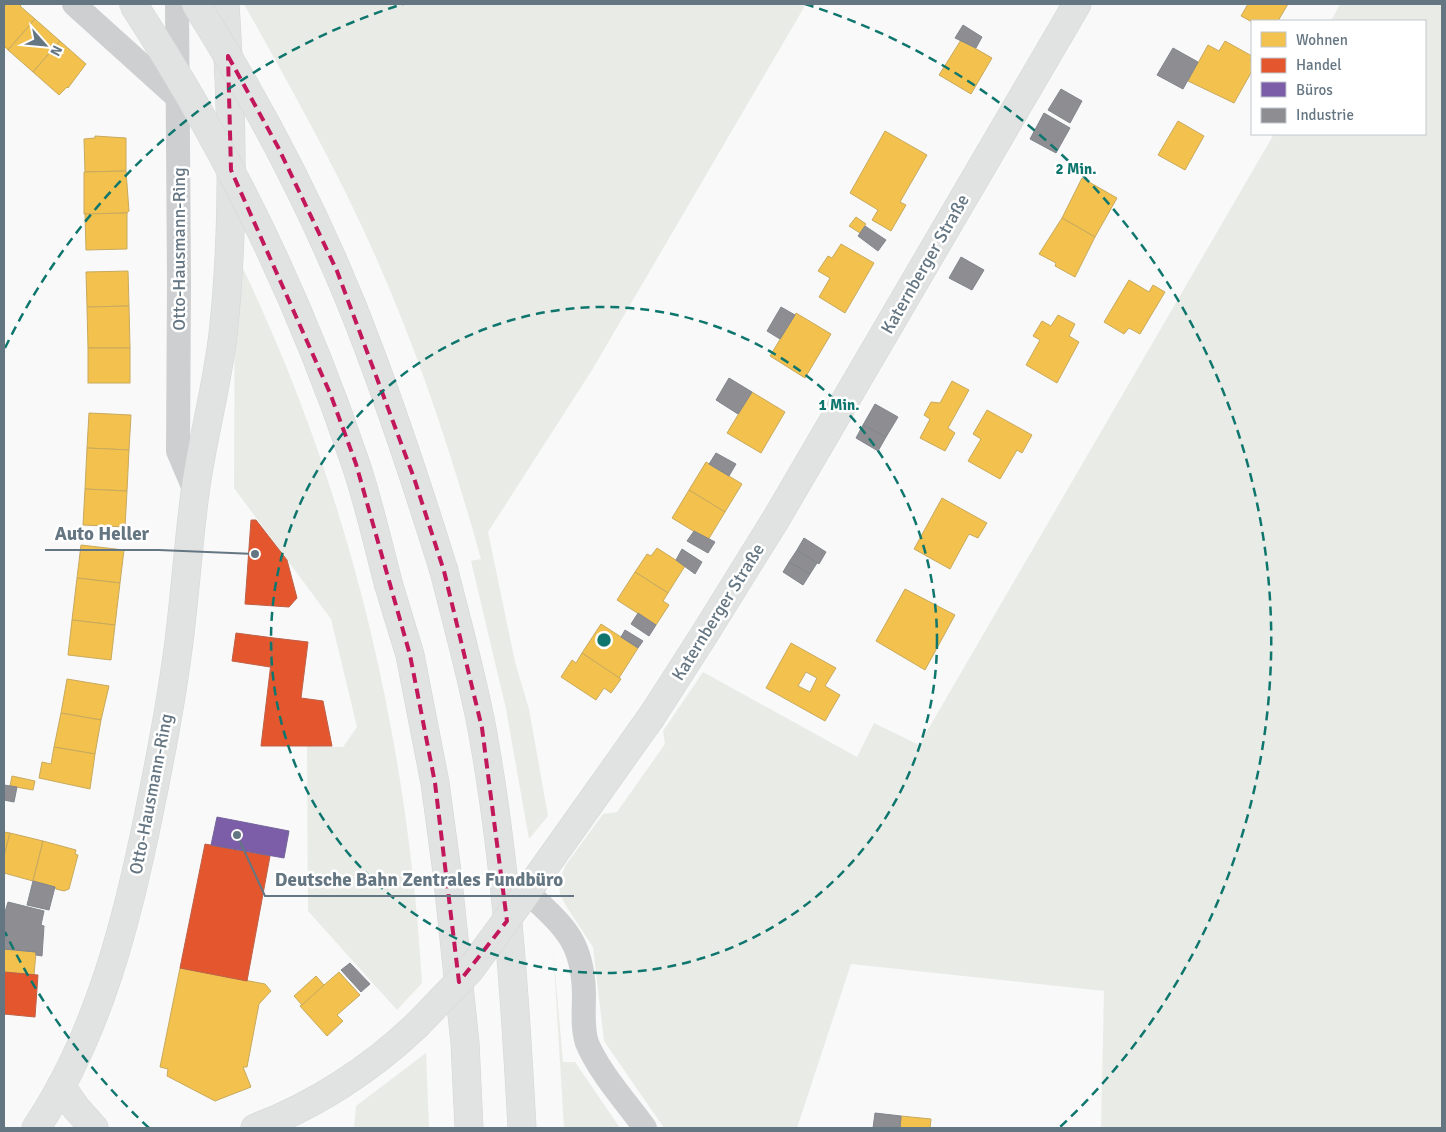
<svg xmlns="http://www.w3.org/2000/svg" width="1446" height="1132" viewBox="0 0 1446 1132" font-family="Signika,sans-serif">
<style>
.green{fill:#e8ebe6}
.homes{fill:#f2c14e;stroke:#c8aa5e;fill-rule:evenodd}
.shops{fill:#e4572e;stroke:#be6048}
.offices{fill:#7b5ea7;stroke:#74659c}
.industry{fill:#8d8d92;stroke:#81868e}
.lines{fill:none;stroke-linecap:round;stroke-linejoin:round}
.secondary-casing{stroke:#d5d6d7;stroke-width:29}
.highway-casing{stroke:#d5d6d6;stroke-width:29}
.street{stroke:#cecfd0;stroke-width:24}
.secondary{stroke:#e1e2e2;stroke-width:28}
.highway{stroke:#e1e2e2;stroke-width:28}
.secondary-bridge-casing{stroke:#d5d6d7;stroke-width:29;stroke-linecap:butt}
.highway-bridge-casing{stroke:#d5d6d6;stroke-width:29;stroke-linecap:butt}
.secondary-bridge{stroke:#e1e2e2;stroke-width:28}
.highway-bridge{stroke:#e1e2e2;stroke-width:28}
.marked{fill:none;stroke:#c2185b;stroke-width:4;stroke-dasharray:10 6;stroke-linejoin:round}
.ring{fill:none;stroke:#0f766e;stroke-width:2.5;stroke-dasharray:9 6}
.labels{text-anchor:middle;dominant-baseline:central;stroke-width:5;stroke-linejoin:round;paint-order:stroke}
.street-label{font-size:18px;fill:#657683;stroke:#fff}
.centre{fill:#0f766e;stroke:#fff;stroke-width:2.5}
.ring-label{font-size:15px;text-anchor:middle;font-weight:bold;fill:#0f766e;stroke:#fff;stroke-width:5;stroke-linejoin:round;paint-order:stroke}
.leader{fill:none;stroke:#657683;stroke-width:2}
.callout-dot{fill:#657683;stroke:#fff;stroke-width:2}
.callout-label{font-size:19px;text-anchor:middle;font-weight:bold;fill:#657683;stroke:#fff;stroke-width:5;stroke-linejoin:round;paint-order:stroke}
</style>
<rect width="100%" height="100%" fill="#f9f9f9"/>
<g class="green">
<path d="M244,4h562l-214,366 -104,162 27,130 14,47 19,107 -19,23 -23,-130 -35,-148 10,-2c-28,-101 -61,-201 -103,-297 -39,-89 -87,-174 -134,-258z"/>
<path d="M1340,4h102v1124h-341l3,-137 -253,-27 -54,164h-133l-60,-87 -11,-94 -27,-41 -6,-12 -1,-11 6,-17 38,-52 14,-2 48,-68 -2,-13 40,-59 154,85 17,-34 45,22 355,-611h151v-113h-94z"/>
<path d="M235,252c112,228 172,478 187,731l-25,27 -89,-99 -1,-165 36,1 14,-20 -26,-108 -97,-131z"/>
<path d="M553,948l10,114h12l45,66h-56z"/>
<path d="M426,1053l3,75h-75l2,-22z"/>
</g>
<g class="homes">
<path d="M4,4h18l-2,2 15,13 -27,31 -4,-4z"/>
<path d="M1248,4h40l-10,17 -26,1 -11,-6z"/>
<path d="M35,19l25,22 -27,31 -25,-22z"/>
<path d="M961,40l31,18 -21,36 -32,-19z"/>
<path d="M60,41l26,23 -18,24 -1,-1 -8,8 -26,-23z"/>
<path d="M1225,41l27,15 -2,5 2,1v9l-18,32 -46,-22 20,-36 11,6z"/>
<path d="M1178,121l26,15 -19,34 -27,-15z"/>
<path d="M885,131l42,24 -27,47 6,3 -15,26 -19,-11 6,-10 -28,-17z"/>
<path d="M95,136l31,2v33l-41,1 -1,-33 11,-1z"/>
<path d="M126,171l3,40 -2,2 -43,1v-42z"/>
<path d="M1082,178l35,20 -22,39 -33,-19z"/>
<path d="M127,213v36l-41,1 -1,-36z"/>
<path d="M856,217l10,7 -6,9 -11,-7z"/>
<path d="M1062,218l33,19 -20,40 -20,-11 1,-3 -17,-9z"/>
<path d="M841,244l33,19 -29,50 -26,-16 11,-19 -12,-7 10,-15 4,2z"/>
<path d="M128,271l1,35 -42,1 -1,-35z"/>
<path d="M1129,280l20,12 4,-7 12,7 -25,42 -11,-6 -5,6 -20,-12z"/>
<path d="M129,306l1,42h-42l-1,-41z"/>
<path d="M796,313l35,21 -26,44 -35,-22z"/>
<path d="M1058,315l17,9 -6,12 10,6 -22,41 -31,-18 14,-25 -7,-4 9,-15 9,5z"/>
<rect x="88" y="348" width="42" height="35"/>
<path d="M952,381l17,9 -21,38 7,5 -10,18 -25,-13 10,-19 -6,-4 7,-13 9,1z"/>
<path d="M752,392l33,20 -24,41 -34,-20z"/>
<path d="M987,410l45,25 -10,18 -5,-3 -17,29 -32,-18 13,-22 -8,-5z"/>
<path d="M89,413l42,2 -2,35 -42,-2z"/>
<path d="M87,448l42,2 -2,41 -42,-2z"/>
<path d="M706,462l36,22 -17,28 -36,-22z"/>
<path d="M85,489l42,2 -2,36 -42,-2z"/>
<path d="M689,490l36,22 -17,28 -36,-22z"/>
<path d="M942,498l45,25 -9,15 -9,-4 -19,35 -36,-20z"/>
<path d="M81,545l43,5 -4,33 -43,-5z"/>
<path d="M657,548l28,18 -17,27 -33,-21 12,-18 4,2z"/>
<path d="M635,572l33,21 -5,8 6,4 -13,20 -39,-25z"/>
<path d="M77,578l43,5 -5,42 -43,-5z"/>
<path d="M905,589l50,26 -30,55 -49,-29z"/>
<path d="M72,620l43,5 -4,35 -43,-5z"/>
<path d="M601,624l37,24 -19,30 -37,-25z"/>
<path d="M791,643l45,25 -11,18 15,9 -15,26 -59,-33zM806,672l11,6 -7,14 -12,-6z"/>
<path d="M582,653l39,26 -10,14 -7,-5 -8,12 -35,-23 11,-17 4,3z"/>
<path d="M67,679l42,7 -8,34 -40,-7z"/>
<path d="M61,713l40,7 -6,34 -41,-7z"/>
<path d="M54,747l41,7 -5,35 -51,-11 3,-16 9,2z"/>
<path d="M12,776l23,5 -2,9 -23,-4z"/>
<path d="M4,832l6,1 -6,23z"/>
<path d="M10,833l33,8 -10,40 -29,-8v-17z"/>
<path d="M43,841l33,9 -1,4 3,1 -9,34 -5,2 -8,-2 -1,-2 -22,-6z"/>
<path d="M4,949l32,3 -2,23 -30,-3z"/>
<path d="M180,968l85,16 6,7 -12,13 -12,63h-4l8,20 -36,14 -48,-25 1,-7 -8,-2z"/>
<path d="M339,972l21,23 -23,20 6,6 -16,15 -27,-30z"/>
<path d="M316,976l8,9 -22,20 -8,-9z"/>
<path d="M901,1116l30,3 -1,9h-30z"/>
</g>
<g class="shops">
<path d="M251,520h5l31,40 10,38 -8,9 -44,-3z"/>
<path d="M236,633l38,5 -4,29 -38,-6z"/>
<path d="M274,638l34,4 -7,56 22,3 9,45h-71z"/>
<path d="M205,844l65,12 -23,125 -67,-13z"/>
<path d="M4,972l34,3 -3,42 -31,-3z"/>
</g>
<path class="offices" d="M217,817l72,14 -5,27 -73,-13z"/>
<g class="industry">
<path d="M963,25l19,12 -6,11 -21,-10z"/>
<path d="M1173,48l25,14 -15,27 -26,-14z"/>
<path d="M1061,89l21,12 -12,22 -22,-13z"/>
<path d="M1044,113l26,15 -14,25 -26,-14z"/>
<path d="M865,226l21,14 -8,11 -20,-15z"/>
<path d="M961,257l23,13 -12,20 -23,-12z"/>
<path d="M781,307l14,8 -15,24 -13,-8z"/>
<path d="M729,378l23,14 -14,22 -22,-14z"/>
<path d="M875,404l23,13 -12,20 -23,-12z"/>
<path d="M863,425l23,12 -8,14 -22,-13z"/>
<path d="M716,453l20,11 -7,12 -20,-12z"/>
<path d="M694,531l21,11 -7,11 -21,-12z"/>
<path d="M804,538l22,14 -7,12 -22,-14z"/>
<path d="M682,549l20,13 -7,12 -19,-14z"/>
<path d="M797,550l20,13 -7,11 -21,-12z"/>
<path d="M789,562l21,12 -7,11 -20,-13z"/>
<path d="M638,613l18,12 -7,11 -18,-12z"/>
<path d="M625,630l18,11 -5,7 -17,-11z"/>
<path d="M4,785l13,2 -3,15 -10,-2z"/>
<path d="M33,881l22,6 -6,23 -22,-5z"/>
<path d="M8,902l36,9 -3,14 3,1 -2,30 -6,-1v-3l-32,-3v-34z"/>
<path d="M350,963l20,21 -9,8 -20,-22z"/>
<path d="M875,1113l26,3 -1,12h-27z"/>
</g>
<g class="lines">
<defs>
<g id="secondary">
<path d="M527,892l125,-176 52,-81 72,-116 301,-515"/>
<path d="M61,1086l15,22 18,20"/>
<path d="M36,1128c63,-94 92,-210 114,-320 11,-53 21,-106 28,-159 7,-52 10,-104 17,-156 7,-53 22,-106 28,-159 12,-110 9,-221 2,-330"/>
<path d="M255,1128c59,-22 116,-59 162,-103"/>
</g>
<g id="highway">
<path d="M444,571c13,52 28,105 38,158 24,131 33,266 40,399"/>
<path d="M389,586l21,69 25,128 12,89 18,171 4,85"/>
</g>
</defs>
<use href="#secondary" class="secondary-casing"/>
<use href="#highway" class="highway-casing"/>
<g class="street">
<path d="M74,4l103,93"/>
<path d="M177,4l2,278 -1,169 17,40"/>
<path d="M527,892c37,34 56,49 57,102 0,16 -2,34 3,49 12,29 40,60 58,85"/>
</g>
<use href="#secondary" class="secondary"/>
<use href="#highway" class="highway"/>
<defs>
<path id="secondary-bridge" d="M417,1025l53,-55 57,-78"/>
<g id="highway-bridge">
<path d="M133,4c93,142 168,298 222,458 14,41 23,83 34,124"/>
<path d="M196,4c69,110 129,226 174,348 27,72 51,145 74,219"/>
</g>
</defs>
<use href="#secondary-bridge" class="secondary-bridge-casing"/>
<use href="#highway-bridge" class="highway-bridge-casing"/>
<use href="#secondary-bridge" class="secondary-bridge"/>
<use href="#highway-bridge" class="highway-bridge"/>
</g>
<path class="marked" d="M228,56l50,91 59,124 77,207 30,93 38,157 25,193 -48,61 -24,-199 -25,-128 -54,-191 -26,-71 -99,-223z"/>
<g class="ring">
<circle cx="604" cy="640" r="333"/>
<path d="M149 1128A667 667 0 0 1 5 932M5 348A667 667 0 0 1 403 4M805 4A667 667 0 0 1 1059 1128"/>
</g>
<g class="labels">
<g class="street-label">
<text transform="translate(179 249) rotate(-90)">Otto-Hausmann-Ring</text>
<text transform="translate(925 264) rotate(-60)">Katernberger Straße</text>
<text transform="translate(718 612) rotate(-58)">Katernberger Straße</text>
<text transform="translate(151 794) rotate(-79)">Otto-Hausmann-Ring</text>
</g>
</g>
<circle cx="604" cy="640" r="8" class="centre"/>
<g class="ring-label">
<text x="1076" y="174">2 Min.</text>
<text x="839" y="410">1 Min.</text>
</g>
<path class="leader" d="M255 554L159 550H45M237 835L265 896H574"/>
<g class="callout-dot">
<circle cx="255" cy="554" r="5"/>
<circle cx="237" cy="835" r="5"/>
</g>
<g class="callout-label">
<text x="102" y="540">Auto Heller</text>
<text x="419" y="886">Deutsche Bahn Zentrales Fundbüro</text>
</g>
<rect width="1446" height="1132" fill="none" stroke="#657683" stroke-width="10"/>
<rect x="1251" y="20" width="175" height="115" fill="#ffffff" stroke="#c1c8cd"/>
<rect x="1261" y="32" width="25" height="15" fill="#f2c14e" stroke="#c1c8cd"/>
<text x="1296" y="45" font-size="15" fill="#657683">Wohnen</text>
<rect x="1261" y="58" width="25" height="15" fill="#e4572e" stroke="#c1c8cd"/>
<text x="1296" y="70" font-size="15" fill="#657683">Handel</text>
<rect x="1261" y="82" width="25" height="15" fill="#7b5ea7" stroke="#c1c8cd"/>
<text x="1296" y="95" font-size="15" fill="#657683">Büros</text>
<rect x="1261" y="108" width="25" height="15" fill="#8d8d92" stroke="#c1c8cd"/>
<text x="1296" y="120" font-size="15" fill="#657683">Industrie</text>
<g transform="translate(45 45) rotate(117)" stroke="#ffffff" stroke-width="4" paint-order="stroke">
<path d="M0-4L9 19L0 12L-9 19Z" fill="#657683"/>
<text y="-8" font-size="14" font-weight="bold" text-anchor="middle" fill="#657683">N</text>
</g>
</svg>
